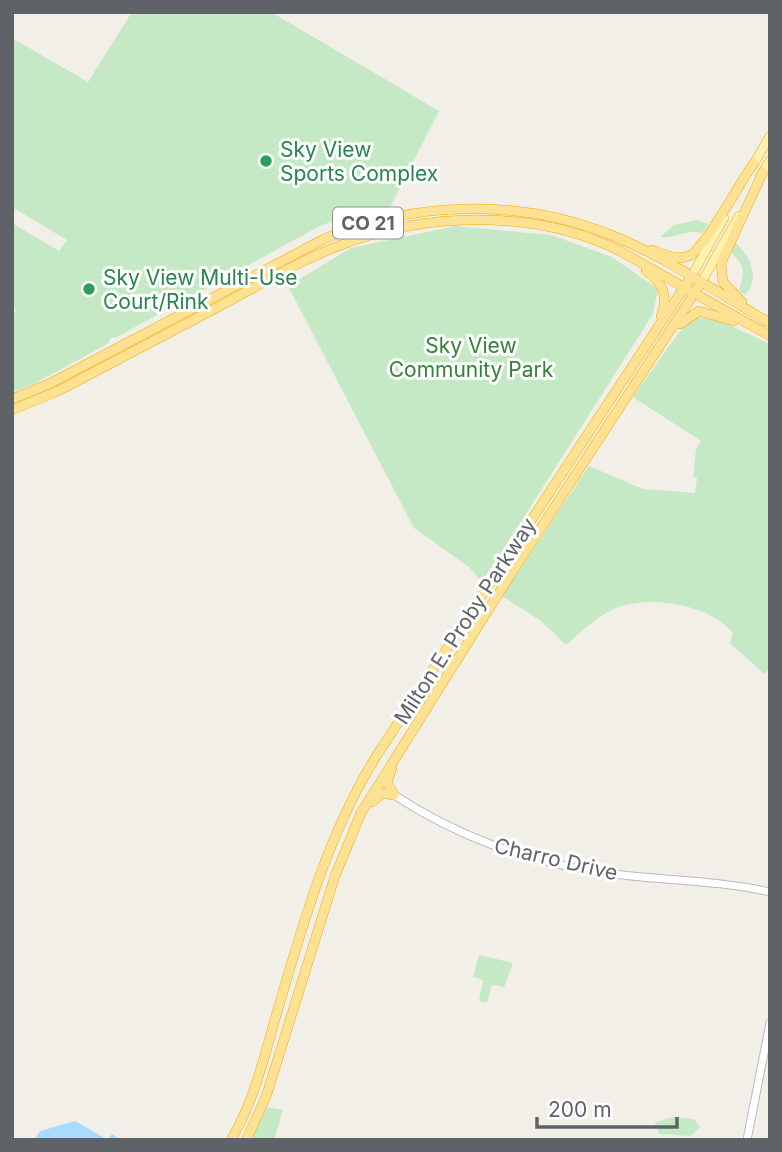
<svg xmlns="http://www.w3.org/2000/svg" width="782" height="1152" viewBox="0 0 782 1152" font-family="Inter,sans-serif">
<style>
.green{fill:#c5e8c5}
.water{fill:#aadaff}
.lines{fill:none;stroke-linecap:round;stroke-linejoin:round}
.secondary-casing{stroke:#b6babf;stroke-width:9}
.primary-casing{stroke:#f2c960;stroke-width:10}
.highway-casing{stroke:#f9ab00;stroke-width:10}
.secondary{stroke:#fff;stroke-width:7}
.primary{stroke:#fff2af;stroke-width:8}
.highway{stroke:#fde293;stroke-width:9}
.leisure-dot{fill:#2e9e5b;stroke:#fff;stroke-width:2.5}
.labels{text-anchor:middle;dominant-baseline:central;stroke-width:6;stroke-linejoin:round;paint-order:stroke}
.shield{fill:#fff;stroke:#8f9295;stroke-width:2}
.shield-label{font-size:19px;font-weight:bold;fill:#5f6368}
.leisure-label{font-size:21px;fill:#27864d;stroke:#fff;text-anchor:start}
.park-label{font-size:21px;fill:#348238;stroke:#fff}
.street-label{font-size:21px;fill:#5f6368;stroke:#fff}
</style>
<rect width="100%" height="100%" fill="#f1efe8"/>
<g class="green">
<path d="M132,12h139l168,99 -55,108 -27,-8 -39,16 -203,111h-5l-1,5 -75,41 -22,8v-76l4,-6 -4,-2v-85l47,28 8,-11 -55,-33v-169l76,44z"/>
<path d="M697,220l11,4 -6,9c-17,-4 -26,6 -42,4l14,-12z"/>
<path d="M455,226l96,9 61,22 46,32 -5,25 -171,269 -12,-15 -56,-40 -126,-242 63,-38z"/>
<path d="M735,243c15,11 26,37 10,52l-6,-5c6,-18 6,-24 -8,-38z"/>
<path d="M693,318h21l56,26v325l-6,5 -34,-31 3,-10c-23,-29 -86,-39 -119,-24 -18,8 -33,23 -48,36l-25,-24 -39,-25 87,-130 54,23 52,4 2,-15 -4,-1 3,-27 5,-9 -68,-44 44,-62z"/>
<path d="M479,955l34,8 -9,24 -12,-2 -5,18 -8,-2 4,-21 -10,-3z"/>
<path d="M266,1107l17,3 -9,30h-25z"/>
<path d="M674,1117l20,2 6,8 -9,9 -32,-2 -4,-12z"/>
</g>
<path class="water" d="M75,1121l33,19 4,-6 9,6h-87l6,-9z"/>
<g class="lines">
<defs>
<g id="secondary">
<path d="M394,795c65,42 128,65 205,77 57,9 114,7 171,20"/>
<path d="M747,1140l23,-117"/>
</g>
<g id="primary">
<path d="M752,167l18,-31"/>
<path d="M760,177l10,-17"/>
<path d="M691,277l33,-59"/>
<path d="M701,283l38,-67"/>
</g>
<g id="highway">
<path d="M652,250c12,4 24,11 37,6 16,-8 51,-74 65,-93"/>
<path d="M646,271c17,12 23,25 15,45"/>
<path d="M742,302l-19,-20 -2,-19 42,-91"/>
<path d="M680,324l19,-13 35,10"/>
<path d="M12,399l37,-15 275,-145c90,-38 195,-41 287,-4 55,22 107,58 159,88"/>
<path d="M12,410l46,-19c53,-28 107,-56 160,-84 40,-21 80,-46 123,-62 87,-33 195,-36 279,6l150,85"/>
<path d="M392,768l-5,14 7,13"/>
<path d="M372,802l11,-9 11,2"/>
<path d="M231,1140c24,-40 34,-87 47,-131 26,-89 50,-175 99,-254l314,-478"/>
<path d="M246,1140l20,-43 69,-221 26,-63 153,-244 187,-286"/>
</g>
</defs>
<use href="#secondary" class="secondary-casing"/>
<use href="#primary" class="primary-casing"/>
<use href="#highway" class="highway-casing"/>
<use href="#secondary" class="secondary"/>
<use href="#primary" class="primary"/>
<use href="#highway" class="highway"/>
</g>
<g class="leisure-dot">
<circle cx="266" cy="161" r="7"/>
<circle cx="89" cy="289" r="7"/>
</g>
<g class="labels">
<rect class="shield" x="333" y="207.5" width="70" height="31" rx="5"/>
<g class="shield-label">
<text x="368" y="223">CO 21</text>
</g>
<g class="leisure-label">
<text x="280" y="149">Sky View<tspan x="280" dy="24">Sports Complex</tspan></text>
<text x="103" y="277">Sky View Multi-Use<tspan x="103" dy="24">Court/Rink</tspan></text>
</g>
<g class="park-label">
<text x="471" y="345">Sky View<tspan x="471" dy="24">Community Park</tspan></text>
</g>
<g class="street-label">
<text transform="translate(465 621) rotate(-57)">Milton E. Proby Parkway</text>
<text transform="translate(556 859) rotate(13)">Charro Drive</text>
</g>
</g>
<rect width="782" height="1152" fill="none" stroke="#5f6368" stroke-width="28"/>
<path d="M537 1117v10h140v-10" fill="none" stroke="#5f6368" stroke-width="3.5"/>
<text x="548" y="1117" font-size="21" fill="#5f6368" stroke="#ffffff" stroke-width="5" paint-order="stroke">200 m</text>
</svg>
